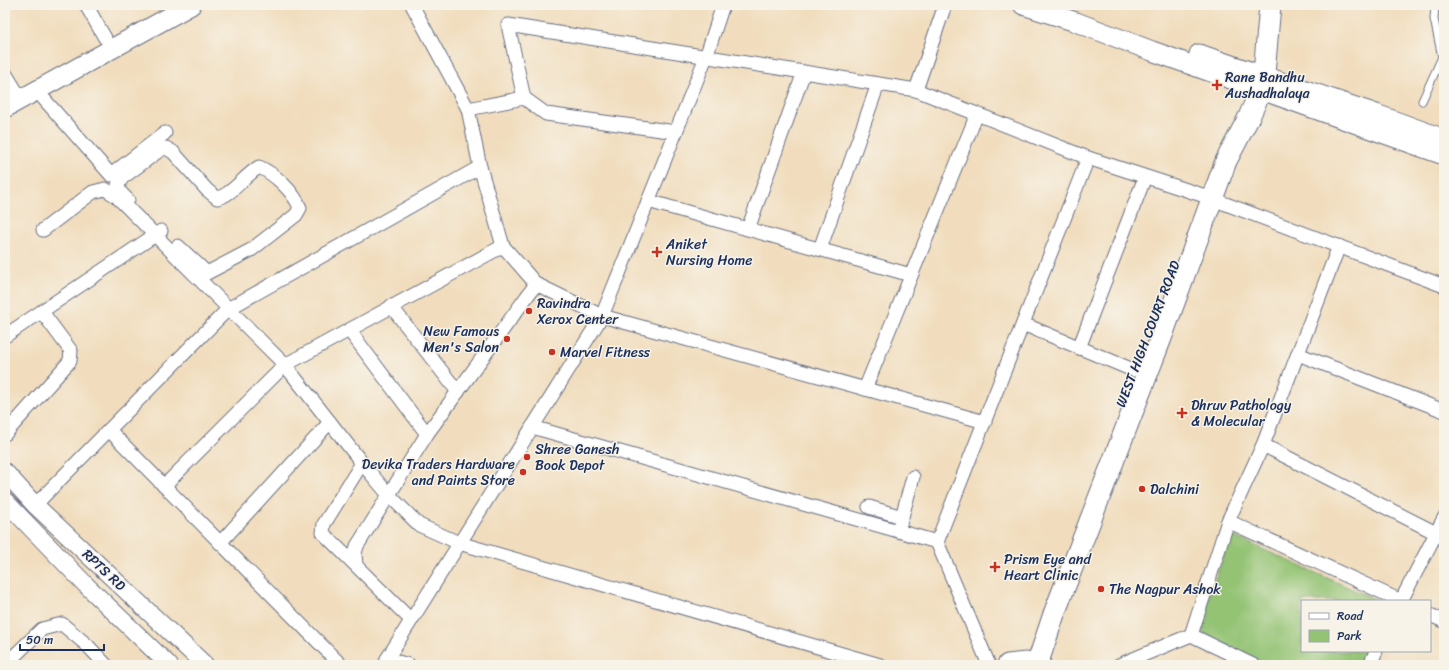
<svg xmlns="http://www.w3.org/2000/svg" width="1449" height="670" viewBox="0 0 1449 670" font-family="Sriracha,sans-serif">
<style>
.green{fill:#93c373;stroke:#577968}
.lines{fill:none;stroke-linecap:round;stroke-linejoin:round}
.service-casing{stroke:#666c7f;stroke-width:9}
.minor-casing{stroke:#666c7f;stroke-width:15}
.tertiary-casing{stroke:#666c7f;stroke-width:19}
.secondary-casing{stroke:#666c7f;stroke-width:21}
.primary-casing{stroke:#666c7f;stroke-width:23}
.service{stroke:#fff;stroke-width:7}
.minor{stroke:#fff;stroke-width:13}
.tertiary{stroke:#fff;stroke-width:17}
.secondary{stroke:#fff;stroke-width:19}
.primary{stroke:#fff;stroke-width:21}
.poi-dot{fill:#c8321e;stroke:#f7f3e8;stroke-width:1.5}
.labels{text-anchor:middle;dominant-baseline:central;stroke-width:3;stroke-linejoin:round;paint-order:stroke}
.poi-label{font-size:14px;fill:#1b2f5e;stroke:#f7f3e8;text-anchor:start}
.street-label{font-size:14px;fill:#1b2f5e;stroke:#f7f3e8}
</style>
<rect width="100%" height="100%" fill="#f7f3e8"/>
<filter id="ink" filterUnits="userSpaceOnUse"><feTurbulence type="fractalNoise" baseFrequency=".025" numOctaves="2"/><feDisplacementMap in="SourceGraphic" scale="8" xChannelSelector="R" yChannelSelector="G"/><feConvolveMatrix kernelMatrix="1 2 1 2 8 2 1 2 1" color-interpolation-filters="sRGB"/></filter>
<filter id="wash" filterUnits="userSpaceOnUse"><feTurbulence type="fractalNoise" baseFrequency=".012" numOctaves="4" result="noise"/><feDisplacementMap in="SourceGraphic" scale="16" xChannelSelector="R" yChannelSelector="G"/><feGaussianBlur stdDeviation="0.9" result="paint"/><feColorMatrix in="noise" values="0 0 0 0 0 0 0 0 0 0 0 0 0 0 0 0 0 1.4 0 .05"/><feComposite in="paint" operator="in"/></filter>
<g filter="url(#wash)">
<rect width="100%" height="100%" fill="#f1ddbd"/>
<path class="green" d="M1231,535l148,66h-77v50h65l-7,14h-93l-70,-35z"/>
</g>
<g filter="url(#ink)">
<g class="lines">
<defs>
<path id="service" d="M1422,101l20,-44 -8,-38 1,-14"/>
<g id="minor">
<path d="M86,5l19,33"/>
<path d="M412,5l56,104 12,58 23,79 33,38 66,32 383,106"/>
<path d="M5,73l16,26"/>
<path d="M36,90l75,85 54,-42"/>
<path d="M916,90l29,-85"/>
<path d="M468,109l56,-11"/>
<path d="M676,132l-130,-18 -22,-16 -16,-73 408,65 172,68 114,37 242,91"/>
<path d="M128,200l-8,-8 -2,-7 4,-7 38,-28 6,-2 7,4 34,38 10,8c14,-2 27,-22 42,-31 16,7 35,25 41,41l-4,7 -45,35 -44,23 -29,-27"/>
<path d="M648,201l263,74"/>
<path d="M748,229l56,-157"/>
<path d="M43,230l50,-38 12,-3 11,7 169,169 77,98 26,31 31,31 40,18 421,122"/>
<path d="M820,249l58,-165"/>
<path d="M391,306l67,86"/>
<path d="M1023,324l110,46"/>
<path d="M349,330l78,104"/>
<path d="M5,336l156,-105"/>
<path d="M1079,348l66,-171"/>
<path d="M1298,354l146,57"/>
<path d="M865,389l112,-275"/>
<path d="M532,427l405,115 52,123"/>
<path d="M109,430l232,235"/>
<path d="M5,434l65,-73 1,-10 -29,-39"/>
<path d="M1263,445l173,88"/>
<path d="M362,463l-38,61 -1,9 88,87"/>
<path d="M164,486l121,-121 218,-119"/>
<path d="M35,505l193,-196 252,-142"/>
<path d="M869,507l33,10"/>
<path d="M1228,521l173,80"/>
<path d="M898,531l15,-54"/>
<path d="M937,542l151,-384"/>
<path d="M220,543l110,-121"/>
<path d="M356,565l-1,-11 2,-8 70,-112 109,-150"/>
<path d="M1401,601l43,-83"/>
<path d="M1430,615l14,6"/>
<path d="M1191,635l62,30"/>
<path d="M387,659l22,6"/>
<path d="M5,665l37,-36 20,-5 25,21 19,20"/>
<path d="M385,665l2,-6 215,-343 104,-259 17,-52"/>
<path d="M1119,665l72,-30 37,-114 35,-76 76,-199"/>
<path d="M1370,665l6,-14"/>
</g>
<g id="tertiary">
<path d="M5,472l30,33 170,160"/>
<path d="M5,501l81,84 83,80"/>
</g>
<g id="secondary">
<path d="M1023,5l53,17 76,29 292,104"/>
<path d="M1199,54l177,60 68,25"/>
<path d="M5,108l186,-103"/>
</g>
<g id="primary">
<path d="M1008,665l18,-2 12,2"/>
<path d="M1037,665l17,-51 107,-276 65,-177 23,-44 14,-32 7,-80"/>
</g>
</defs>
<use href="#service" class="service-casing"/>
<use href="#minor" class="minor-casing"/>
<use href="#tertiary" class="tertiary-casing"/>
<use href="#secondary" class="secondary-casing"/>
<use href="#primary" class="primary-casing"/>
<use href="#service" class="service"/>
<use href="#minor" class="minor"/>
<use href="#tertiary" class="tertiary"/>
<use href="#secondary" class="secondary"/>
<use href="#primary" class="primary"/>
</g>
</g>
<g class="poi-dot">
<path d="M1215 79h4v4h4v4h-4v4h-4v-4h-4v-4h4z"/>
<path d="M655 246h4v4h4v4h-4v4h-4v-4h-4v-4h4z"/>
<circle cx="529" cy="311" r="4"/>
<circle cx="507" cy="339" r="4"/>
<circle cx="552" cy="352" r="4"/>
<path d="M1180 407h4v4h4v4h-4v4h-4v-4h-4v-4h4z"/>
<circle cx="527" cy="457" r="4"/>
<circle cx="523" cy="472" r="4"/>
<circle cx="1142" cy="489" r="4"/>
<path d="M993 561h4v4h4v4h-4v4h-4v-4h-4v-4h4z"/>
<circle cx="1101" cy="589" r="4"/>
</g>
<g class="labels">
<g class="poi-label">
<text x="1225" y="77">Rane Bandhu<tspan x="1225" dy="16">Aushadhalaya</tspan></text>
<text x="666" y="244">Aniket<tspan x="666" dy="16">Nursing Home</tspan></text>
<text x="537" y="303">Ravindra<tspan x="537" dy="16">Xerox Center</tspan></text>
<text x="499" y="331" text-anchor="end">New Famous<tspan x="499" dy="16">Men's Salon</tspan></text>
<text x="560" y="352">Marvel Fitness</text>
<text x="1191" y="405">Dhruv Pathology<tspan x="1191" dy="16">&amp; Molecular</tspan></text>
<text x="535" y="449">Shree Ganesh<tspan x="535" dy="16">Book Depot</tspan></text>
<text x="515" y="464" text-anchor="end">Devika Traders Hardware<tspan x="515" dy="16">and Paints Store</tspan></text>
<text x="1150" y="489">Dalchini</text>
<text x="1004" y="559">Prism Eye and<tspan x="1004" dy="16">Heart Clinic</tspan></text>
<text x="1109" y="589">The Nagpur Ashok</text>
</g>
<g class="street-label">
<text transform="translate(1148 334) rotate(-69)">WEST HIGH COURT ROAD</text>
<text transform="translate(104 570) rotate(43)">RPTS RD</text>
</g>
</g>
<rect width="1449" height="670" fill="none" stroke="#f7f3e8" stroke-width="20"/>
<rect x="1301" y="600" width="130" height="52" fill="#f7f3e8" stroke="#9fa5b1"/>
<rect x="1309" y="613" width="20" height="6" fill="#ffffff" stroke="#9fa5b1"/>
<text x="1337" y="620" font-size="12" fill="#1b2f5e">Road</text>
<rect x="1309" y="630" width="20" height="12" fill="#93c373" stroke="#9fa5b1"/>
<text x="1337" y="640" font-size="12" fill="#1b2f5e">Park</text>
<path d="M20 644v6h84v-6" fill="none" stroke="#1b2f5e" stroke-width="2"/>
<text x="26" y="644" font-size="12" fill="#1b2f5e" stroke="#f7f3e8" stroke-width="3" paint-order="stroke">50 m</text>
</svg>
